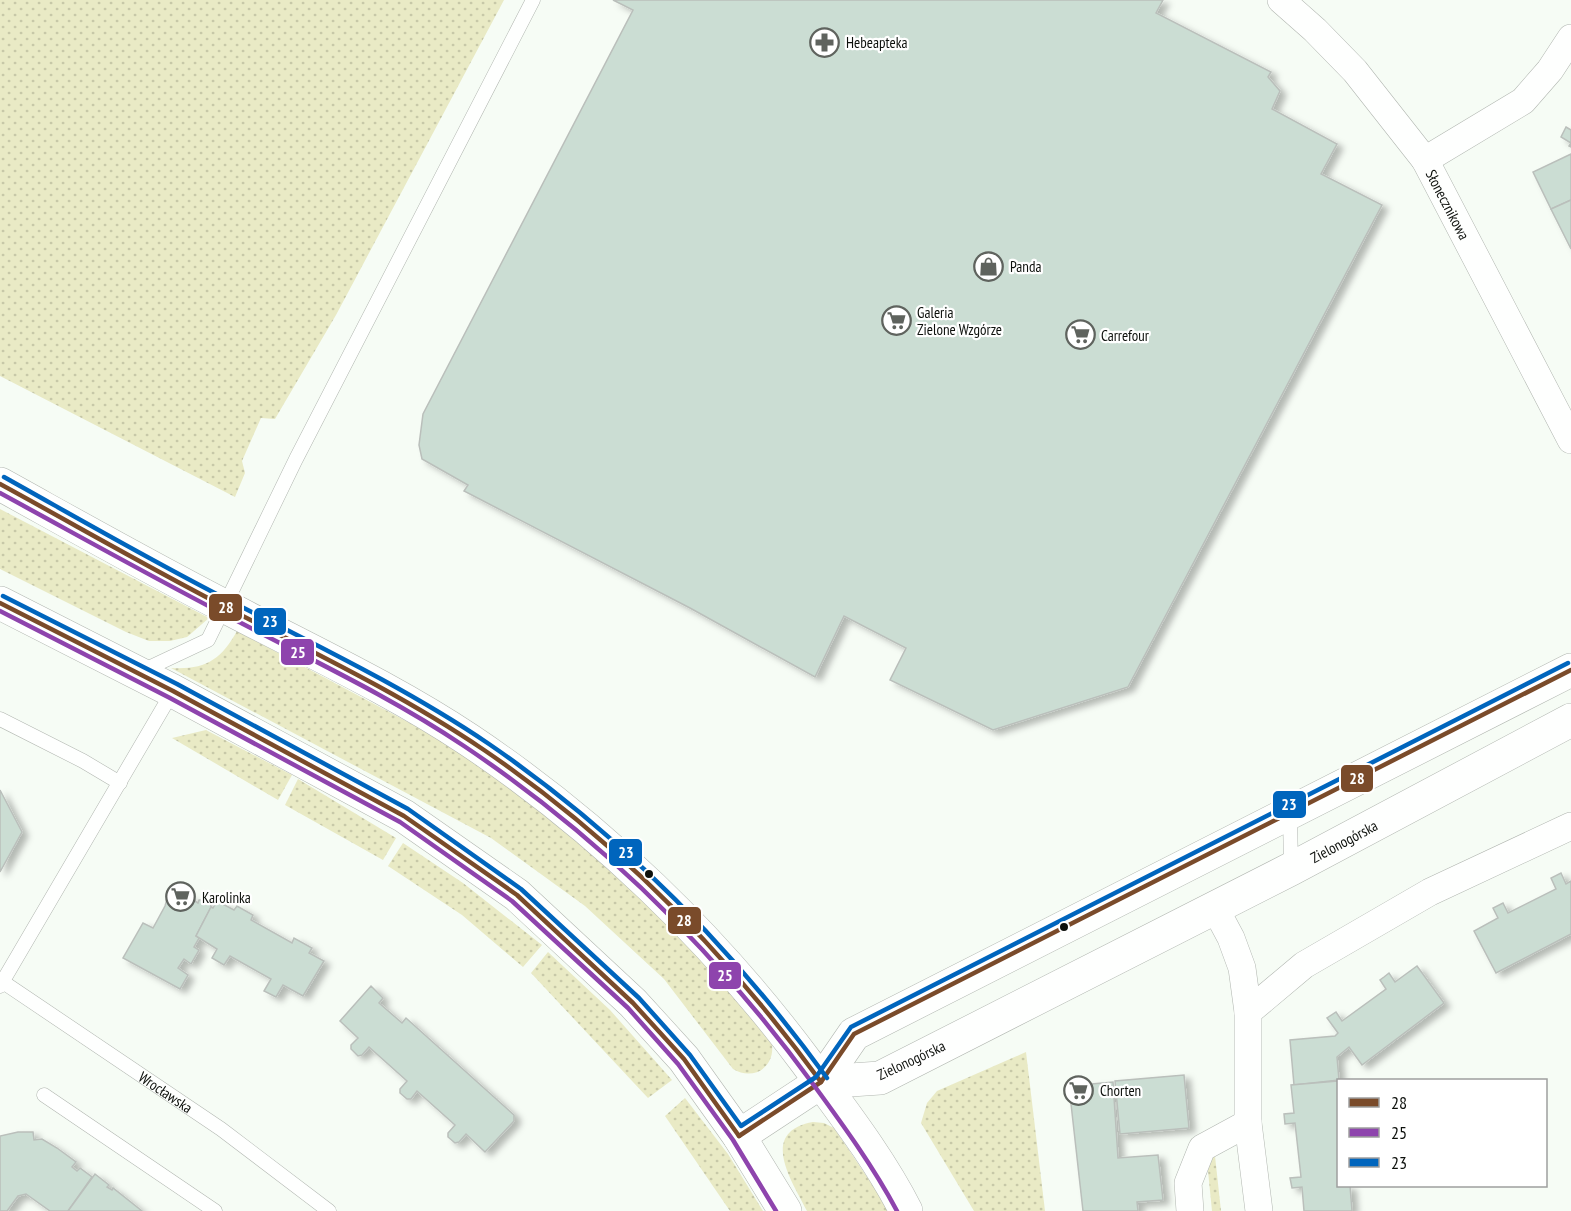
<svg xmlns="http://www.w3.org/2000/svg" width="1571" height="1211" viewBox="0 0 1571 1211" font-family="'PT Sans Narrow',sans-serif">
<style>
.grass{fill:url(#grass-dots)}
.building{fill:#cbddd3;stroke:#babfbb;stroke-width:1.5;filter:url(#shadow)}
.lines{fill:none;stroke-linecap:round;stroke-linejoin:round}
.lane-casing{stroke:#b1b6b0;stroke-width:15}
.street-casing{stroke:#b1b6b0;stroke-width:28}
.secondary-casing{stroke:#b1b6b0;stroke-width:34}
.lane{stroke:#fefffe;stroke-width:14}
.street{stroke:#fefffe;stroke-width:27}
.secondary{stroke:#fefffe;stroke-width:33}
.bus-1-casing{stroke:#fff;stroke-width:9}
.bus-2-casing{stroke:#fff;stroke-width:9}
.bus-3-casing{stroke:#fff;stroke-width:9}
.bus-1{stroke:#7a4b2a;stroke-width:4.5}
.bus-2{stroke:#8e44ad;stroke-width:4.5}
.bus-3{stroke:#0065bd;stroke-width:4.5}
.bus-dot{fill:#0d100c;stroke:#fff;stroke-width:2}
.labels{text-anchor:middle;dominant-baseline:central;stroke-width:4.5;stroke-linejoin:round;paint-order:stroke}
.poi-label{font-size:15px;fill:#0d100c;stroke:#fff;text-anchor:start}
.street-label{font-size:15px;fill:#0d100c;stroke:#fff}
.line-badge{stroke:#fff;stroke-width:2}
.badge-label{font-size:16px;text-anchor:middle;font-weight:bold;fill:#fff}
</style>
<defs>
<pattern id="grass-dots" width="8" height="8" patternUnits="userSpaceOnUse" patternTransform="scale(1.5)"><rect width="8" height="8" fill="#e9eac5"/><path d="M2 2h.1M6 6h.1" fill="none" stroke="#c7c8a8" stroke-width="1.8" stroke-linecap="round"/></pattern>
<filter id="shadow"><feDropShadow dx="6" dy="4" stdDeviation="3" flood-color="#0004"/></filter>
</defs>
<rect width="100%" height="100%" fill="#f6fcf5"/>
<g class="grass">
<path d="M0,0h504l-168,315 -61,104 -14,-1 -19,43 3,12 -10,24 -235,-121z"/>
<path d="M0,509l209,109 -22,19 -17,4h-21l-23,-9 -126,-63z"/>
<path d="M237,631l201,107 130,89 111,100 93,117c3,24 -19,37 -39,25l-69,-90 -79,-73 -94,-68 -320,-170c34,2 50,-8 66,-37z"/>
<path d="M206,730l86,45 -14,25 -106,-62z"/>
<path d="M298,779l98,59 -13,22 -98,-55z"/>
<path d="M403,843l60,40 79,62 -19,22 -61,-52 -74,-49z"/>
<path d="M548,952l62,58 62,70 -24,18 -117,-125z"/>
<path d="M1026,1052l19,159h-71l-53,-88 6,-20 10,-12z"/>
<path d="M685,1098l43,56 35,57h-33l-65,-95z"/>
<path d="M813,1122l11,1 10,5 56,83h-83c-15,-30 -49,-79 6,-89z"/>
<path d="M1215,1156l6,55h-9l-5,-50z"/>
</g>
<g class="building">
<path d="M613,0h550l-7,13 115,59 -3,5 12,14 -8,18 65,35 -16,30 61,31 -254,482 -135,43 -103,-50 16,-32 -62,-32 -29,61 -125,-69 -226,-117 4,-6 -46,-26 -3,-14 4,-31 210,-404z"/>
<path d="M1566,127l5,3v17l-2,-1 2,-3 -10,-6z"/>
<path d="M1571,154v46l-20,9 -18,-37z"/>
<path d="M1571,200v49l-20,-40z"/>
<path d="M0,790l22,42 -22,40z"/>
<path d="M1561,873l5,11 5,-3v53l-75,39 -22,-42 24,-13 -5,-10 10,-5 5,10 48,-24 -5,-11z"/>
<path d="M184,894l14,9 1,-3h6l6,4v3l-15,29 3,2 -5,9 5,3 -8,14 -7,-5 -6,9 10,7 -8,14 -57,-31 20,-35 10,5 12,-22 2,-7z"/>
<path d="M217,901l17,9 3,-4 16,9 -2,5 41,23 2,-5 18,10 -3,5 15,8 -21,35 -20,-11 -7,12 -12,-6 7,-12 -41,-23 -6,9 -12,-7 5,-9 -21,-13 15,-29 2,1z"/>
<path d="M1417,966l27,37 -82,62 -13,-18 -12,10 2,23 -45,5 -4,-45 45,-4 3,-3 -11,-15 9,-6 6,9 44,-32 -6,-9 4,-3 5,-4 6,9z"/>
<path d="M371,986l12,12 -4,5 23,20 4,-5 108,97v6l-29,31 -19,-18 -7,8 -4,1 -7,-6v-4l7,-8 -38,-34 -6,8h-4l-7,-6v-4l7,-8 -38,-34 -7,8 -4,1 -7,-7v-4l7,-7 -18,-17z"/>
<path d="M1184,1075l5,53 -69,6 -5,-53z"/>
<path d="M1338,1081v105h12l2,25h-48l-2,-24 -10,1 -2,-10 11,-1 -6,-54 -10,1 -1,-10 10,-1 -3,-28z"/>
<path d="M1113,1082l5,76 40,-3 5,45 -26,2 1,9h-55l-14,-125z"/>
<path d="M18,1132h15l1,8 8,-1 15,9 19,14 -4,5 5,4 3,-3 12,9 -24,34h-18l-24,-17 -8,2 -11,15h-7v-75z"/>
<path d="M95,1174l14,11 -2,2 5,3 1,-2 29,23h-74z"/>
</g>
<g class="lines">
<defs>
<g id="lane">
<path d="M140,672l68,-32 88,-181 237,-459"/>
<path d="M0,719l83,42 37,22"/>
<path d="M1290,814l1,53"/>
<path id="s1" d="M0,980l221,149 108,82"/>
<path d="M0,986l173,-295"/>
<path d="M44,1095l171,116"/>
</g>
<g id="street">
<path id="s2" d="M1281,0l34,30 40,41 70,89 146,280"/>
<path d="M1425,160l98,-59 27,-31 21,-32"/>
<path d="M1215,908l16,30 11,30 6,44"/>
<path d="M1190,1211l-2,-28 14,-35 46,-25"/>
<path d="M1259,1211l-11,-88v-111l56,-47 126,-73 141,-66"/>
</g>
<g id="secondary">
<path d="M0,484c76,42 152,85 230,125 80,42 164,81 239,131 130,87 245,198 338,323 35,48 72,95 99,148"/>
<path d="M0,603l173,88 231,125 113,79 116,108 51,56 55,77 46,75"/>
<path id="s3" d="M821,1082l59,-4 411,-209 280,-149"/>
<path d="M739,1136l82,-54 33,-48 717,-364"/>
</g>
</defs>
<use href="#lane" class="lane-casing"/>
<use href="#street" class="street-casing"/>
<use href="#secondary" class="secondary-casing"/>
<use href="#lane" class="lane"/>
<use href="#street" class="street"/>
<use href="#secondary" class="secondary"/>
<defs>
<g id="bus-1">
<path d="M0,484c77,42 153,86 231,126 86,44 173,86 253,140 131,89 244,205 337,332"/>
<path d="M0,603l173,88 231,125 113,79 116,108 51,56 55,77"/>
<path d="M739,1136l82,-54 33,-48 717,-364"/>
</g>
<g id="bus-2">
<path d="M0,493c81,44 161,89 243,131 75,39 151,75 221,122 136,91 253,207 349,338 30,41 60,82 84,127"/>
<path d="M0,611l170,87 230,124 112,79 116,107 50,56 55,76 43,71"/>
</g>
<g id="bus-3">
<path d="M4,477c77,43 153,87 232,127 86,44 173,86 253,140 131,90 245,206 338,334"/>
<path d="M3,596l174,88 231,125 113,80 118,109 51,57 51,71 75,-49 35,-50 717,-364"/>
</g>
</defs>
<use href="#bus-1" class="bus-1-casing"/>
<use href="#bus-2" class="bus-2-casing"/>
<use href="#bus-3" class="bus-3-casing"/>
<use href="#bus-1" class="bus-1"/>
<use href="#bus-2" class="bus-2"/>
<use href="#bus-3" class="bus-3"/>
</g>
<defs>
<symbol id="pharmacy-ring" viewBox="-11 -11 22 22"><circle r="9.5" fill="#fff" stroke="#5f635e" stroke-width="1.5"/><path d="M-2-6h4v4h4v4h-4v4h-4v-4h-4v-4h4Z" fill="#5f635e"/></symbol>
<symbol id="shop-ring" viewBox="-11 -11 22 22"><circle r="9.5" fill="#fff" stroke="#5f635e" stroke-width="1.5"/><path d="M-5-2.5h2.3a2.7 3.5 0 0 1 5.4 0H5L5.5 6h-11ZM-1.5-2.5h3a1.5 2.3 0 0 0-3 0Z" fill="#5f635e"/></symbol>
<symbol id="supermarket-ring" viewBox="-11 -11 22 22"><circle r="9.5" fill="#fff" stroke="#5f635e" stroke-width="1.5"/><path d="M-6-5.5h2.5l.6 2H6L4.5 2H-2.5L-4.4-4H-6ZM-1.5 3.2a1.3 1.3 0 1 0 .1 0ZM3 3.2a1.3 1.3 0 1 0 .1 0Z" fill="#5f635e"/></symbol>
</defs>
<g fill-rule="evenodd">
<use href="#pharmacy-ring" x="808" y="26" width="33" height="33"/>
<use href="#shop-ring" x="972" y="250" width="33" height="33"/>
<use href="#supermarket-ring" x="880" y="304" width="33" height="33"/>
<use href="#supermarket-ring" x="1064" y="318" width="33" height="33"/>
<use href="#supermarket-ring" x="164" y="880" width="33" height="33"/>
<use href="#supermarket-ring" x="1062" y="1074" width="33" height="33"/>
</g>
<g class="bus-dot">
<circle cx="649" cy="874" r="5"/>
<circle cx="1064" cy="927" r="5"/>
</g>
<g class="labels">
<g class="poi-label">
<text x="846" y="42">Hebeapteka</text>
<text x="1010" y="266">Panda</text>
<text x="917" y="312">Galeria<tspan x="917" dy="17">Zielone Wzgórze</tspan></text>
<text x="1101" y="335">Carrefour</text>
<text x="202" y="897">Karolinka</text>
<text x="1100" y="1090">Chorten</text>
</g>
<g class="street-label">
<text stroke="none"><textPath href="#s2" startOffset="266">Słonecznikowa</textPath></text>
<text stroke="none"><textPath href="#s3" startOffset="580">Zielonogórska</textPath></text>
<text transform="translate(911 1060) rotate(-25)">Zielonogórska</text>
<text stroke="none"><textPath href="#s1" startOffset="200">Wrocławska</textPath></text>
</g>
</g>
<g class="line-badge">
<rect x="208" y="593" width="35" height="29" rx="6" fill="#7a4b2a"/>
<rect x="253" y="607" width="34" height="29" rx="6" fill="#0065bd"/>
<rect x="280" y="638" width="35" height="28" rx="6" fill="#8e44ad"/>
<rect x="1340" y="764" width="34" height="29" rx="6" fill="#7a4b2a"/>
<rect x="1272" y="790" width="35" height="29" rx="6" fill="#0065bd"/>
<rect x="608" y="838" width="35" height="29" rx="6" fill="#0065bd"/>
<rect x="667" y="906" width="35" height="29" rx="6" fill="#7a4b2a"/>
<rect x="708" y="961" width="34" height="29" rx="6" fill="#8e44ad"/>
</g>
<g class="badge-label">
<text x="226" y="613">28</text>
<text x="270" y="627">23</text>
<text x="298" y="658">25</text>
<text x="1357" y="784">28</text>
<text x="1289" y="810">23</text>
<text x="626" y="858">23</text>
<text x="684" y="926">28</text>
<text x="725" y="981">25</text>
</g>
<rect x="1337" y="1079" width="210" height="108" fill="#ffffff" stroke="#9e9f9e" stroke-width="1.5"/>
<rect x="1349" y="1098" width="30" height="9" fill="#7a4b2a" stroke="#9e9f9e" stroke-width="1.5"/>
<text x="1391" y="1109" font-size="18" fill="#0d100c">28</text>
<rect x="1349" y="1128" width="30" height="9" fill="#8e44ad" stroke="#9e9f9e" stroke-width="1.5"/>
<text x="1391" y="1139" font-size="18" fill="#0d100c">25</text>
<rect x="1349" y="1158" width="30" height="9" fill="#0065bd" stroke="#9e9f9e" stroke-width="1.5"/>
<text x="1391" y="1169" font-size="18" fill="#0d100c">23</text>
</svg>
